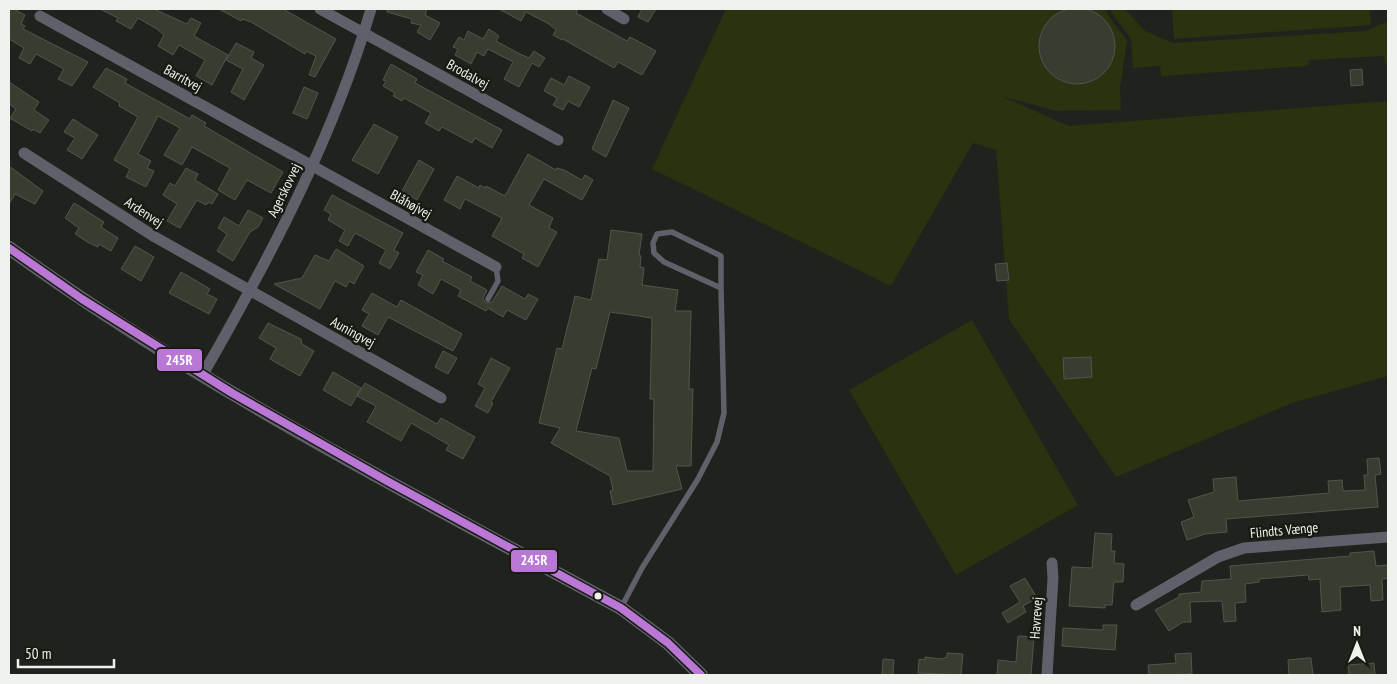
<svg xmlns="http://www.w3.org/2000/svg" width="1397" height="684" viewBox="0 0 1397 684" font-family="'PT Sans Narrow',sans-serif">
<style>
.green{fill:#29330f}
.building{fill:#383d2f;stroke:#525450;fill-rule:evenodd}
.lines{fill:none;stroke-linecap:round;stroke-linejoin:round}
.service{stroke:#5f6069;stroke-width:5.5}
.minor{stroke:#5f6069;stroke-width:11}
.tertiary{stroke:#5f6069;stroke-width:14}
.bus-1-casing{stroke:#181b13;stroke-width:11}
.bus-1{stroke:#ba77d6;stroke-width:8}
.bus-dot{fill:#eff1ec;stroke:#181b13;stroke-width:2}
.labels{text-anchor:middle;dominant-baseline:central;stroke-width:5;stroke-linejoin:round;paint-order:stroke}
.street-label{font-size:14px;fill:#eff1ec;stroke:#181b13}
.line-badge{stroke:#181b13;stroke-width:2}
.badge-label{font-size:14px;text-anchor:middle;font-weight:bold;fill:#fff}
</style>
<rect width="100%" height="100%" fill="#20221e"/>
<g class="green">
<path d="M726,9h379l6,11 16,20 -7,49 1,21 -65,1 -55,-15 68,30 319,-25v275l-96,27 -176,74 -107,-158 -13,-169 -23,-7 -82,143 -239,-117z"/>
<path d="M1109,9h16l20,22 28,12 193,-12 22,-10v41l-3,1 -1,-7 -75,4 -1,6 -147,10 -1,-10 -27,2 -2,-29z"/>
<path d="M1172,9h198l1,16 -197,14z"/>
<path d="M972,320l106,185 -122,70 -107,-185z"/>
</g>
<g class="building">
<circle cx="1077" cy="46" r="38"/>
<path d="M9,9h5l11,6 -4,9 4,2 -2,3 65,33 -16,24 -14,-7 6,-10 -28,-15 -6,10 -11,-6 5,-10 -15,-9z"/>
<path d="M100,9h54l33,15 4,-6 10,5 -7,13 34,19 -16,30 -16,-9 9,-16 -26,-15 -6,10 -15,-9 6,-11 -7,-6 -19,-11 -7,11 -15,-8 2,-3z"/>
<path d="M219,9h64l53,30 -21,38 -6,-2 7,-19 -10,-5 -1,3 -54,-32 -9,-3 -1,2z"/>
<path d="M387,9h40l-2,6 15,8 -10,17 -13,-8 4,-7 -10,-2 1,-4 -25,-7z"/>
<path d="M499,9h79l-2,4 51,28 3,-4 26,14 -14,24 -24,-13 -4,6 -51,-29 -1,1 -9,-5 3,-5 -7,-6 -23,-12 -5,9z"/>
<path d="M642,9h14l-8,13 -10,-5z"/>
<path d="M489,29l10,7 -3,5 22,12 11,5 5,-7 11,7 -6,9 -7,-4 -13,24 -15,-8 9,-17 -25,-13 -4,7 -7,-4 -6,12 -16,-9 3,-6 -5,-2 6,-10 5,3 4,-9 15,8z"/>
<path d="M236,43l18,9 -3,6 13,7 -20,35 -13,-8 12,-23 -17,-9z"/>
<path d="M391,64l26,15 -2,4 87,47 -10,18 -17,-10 -3,5 -30,-16 -3,4 -14,-8 6,-10 -27,-15 -2,3 -9,-5 2,-3 -12,-7 3,-5 -3,-1z"/>
<path d="M106,68l21,11 -2,4 65,36 2,-4 14,8 -2,3 79,46 -12,21 -24,-13 -12,20 -17,-10 12,-22 -38,-21 -10,18 -18,-10 16,-27 -22,-12 -20,38 13,7 -4,7 7,3 -8,16 -20,-10 4,-8 -16,-9 24,-43 -19,-11 1,-3 -27,-16z"/>
<path d="M1362,69l1,16 -12,1 -1,-16z"/>
<path d="M569,76l21,11 -11,20 -11,-6 -5,9 -10,-5 4,-7 -13,-7 7,-13 13,7z"/>
<path d="M9,82l30,20 -5,8 15,10 -9,13 -7,-4 -1,2 -22,-13 6,-9 -7,-5z"/>
<path d="M304,87l14,6 -11,26 -14,-6z"/>
<path d="M613,100l16,8 -23,49 -14,-8z"/>
<path d="M73,119l25,16 -16,24 -15,-9 8,-12 -11,-6z"/>
<path d="M374,124l24,13 -20,37 -26,-14z"/>
<path d="M528,154l28,16 1,-2 7,2 18,10 3,-5 8,5 -11,20 -38,-21 -15,26 24,13 -4,10 8,4 -19,35 -16,-9 2,-4 -32,-18 10,-18 -37,-19 -5,10 -16,-9 13,-24 22,12 1,-3 5,3 1,-2 19,10z"/>
<path d="M419,160l15,9 -17,31 -15,-9z"/>
<path d="M9,166l34,25 -8,13 -20,-10 -6,10z"/>
<path d="M186,168l12,6 -3,6 23,14 -6,10 -4,-2 -2,3 -9,-5 -17,28 -13,-7 10,-17 -14,-9 7,-12 5,3z"/>
<path d="M332,195l71,38 -9,17 5,3 -9,16 -11,-6 7,-13 -31,-17 -7,13 -9,-5 6,-11 -17,-10 3,-6 -7,-4z"/>
<path d="M74,203l30,19 -3,5 17,11 -7,13 -12,-7 -1,3 -9,-4 -14,-9 4,-6 -14,-10z"/>
<path d="M248,210l15,8 -5,9 -8,5 -17,29 -16,-10 10,-17 -9,-6 6,-11 15,9z"/>
<path d="M611,230l31,4 -3,21 2,1 -1,11 4,1 -2,17 36,5 -3,21h16l-2,78h4l-2,77h-15l6,23 -69,16 -3,-14 3,-1 -3,-14 -59,-33 9,-15 -21,-5 18,-75 5,1 13,-53 16,4 8,-41 8,1zM610,312l42,6 -2,81h4l-1,72h-26l-8,-33 -43,-7 16,-63 4,1z"/>
<path d="M135,246l19,11 -13,24 -20,-12z"/>
<path d="M336,249l28,17 -10,18 -5,-3 -3,6 -11,-6 -15,28 -46,-25 28,-6 13,-23 14,6z"/>
<path d="M428,250l16,9 -2,2 30,16 -2,4 17,9 -4,9 3,4 6,-1 10,-16 23,13 3,-5 10,5 -12,21 -19,-10 -4,7 -15,-9 -2,3 -28,-15 3,-6 -20,-11 -8,15 -15,-9 5,-10 -7,-3z"/>
<path d="M1007,263l2,17 -12,1 -2,-17z"/>
<path d="M181,272l29,17 -3,5 10,5 -8,15 -40,-21z"/>
<path d="M372,293l25,14 4,-7 61,34 -9,17 -65,-34 -10,18 -16,-9 7,-12 -7,-4z"/>
<path d="M268,323l33,16 1,5 12,7 -14,25 -30,-17 6,-11 -17,-10z"/>
<path d="M443,351l14,7 -9,16 -13,-7z"/>
<path d="M1091,357l1,20 -28,2 -1,-21z"/>
<path d="M491,358l19,10 -19,34 2,1 -5,10 -13,-7 10,-18 -7,-4z"/>
<path d="M333,372l28,16 -10,18 -28,-16z"/>
<path d="M365,383l72,41 4,-6 34,19 -12,22 -17,-9 3,-5 -38,-22 -10,18 -34,-19 9,-16 -19,-10z"/>
<path d="M1379,458l2,16 -6,1 3,32 -152,12 1,13 -22,2 -18,6 -6,-18 13,-5 -6,-17 26,-8 -1,-13 23,-2 2,24 91,-8 -1,-12 14,-1 1,11 22,-1 -1,-15h4l-1,-16z"/>
<path d="M1095,533l17,1 -1,17h4l-1,12 10,1 -1,18h-9l-2,23h-7v3l-36,-2 3,-39 20,1z"/>
<path d="M1374,551l2,15 12,-1v13l-6,1 1,21 -12,1 -1,-16 -30,2 1,23 -19,2 -2,-33 -11,1 -1,-5 -49,4v3l-14,2 1,18 -11,1 1,18 -12,1 -2,-21 -32,1 1,20h-8l-14,9 -14,-21 24,-13v-3l22,-2 1,-11 29,-2 -1,-13 120,-10v-3z"/>
<path d="M1025,578l12,20 -14,8 3,6 -18,11 -6,-10 18,-11 -10,-16z"/>
<path d="M1103,625h14l-2,25 -53,-4 1,-18 40,2z"/>
<path d="M1018,636l16,1 -3,38h-34l1,-15 18,2z"/>
<path d="M947,653l16,1 -2,21 -43,-2 1,-14 6,1v-3l17,2 5,-2z"/>
<path d="M1191,653l1,21 -43,1 -1,-10 28,-2 -1,-9z"/>
<path d="M1307,658h4l2,17h-24l-1,-15z"/>
<path d="M883,659l11,1 -1,15h-11z"/>
<path d="M1374,663l1,12h-26l-1,-10z"/>
</g>
<g class="lines">
<g class="service">
<path d="M488,299l10,-18 -2,-14"/>
<path d="M621,608l21,-40 56,-89 19,-37 7,-29 -3,-125 -57,-26 -10,-9 -1,-10 4,-9 15,-2 49,24v32"/>
</g>
<g class="minor">
<path d="M320,9l238,131"/>
<path d="M607,9l17,10"/>
<path d="M40,16l456,251"/>
<path d="M24,153l131,84 286,161"/>
<path d="M202,376c67,-117 131,-237 169,-367"/>
<path d="M1136,605l82,-48 26,-9 144,-11"/>
<path d="M1047,675l6,-97 -1,-15"/>
</g>
<path class="tertiary" d="M9,248c192,139 404,247 612,360l47,35 33,32"/>
<defs>
<path id="bus-1" d="M9,248l73,51 150,94 155,88 234,127 47,35 33,32"/>
</defs>
<use href="#bus-1" class="bus-1-casing"/>
<use href="#bus-1" class="bus-1"/>
</g>
<circle class="bus-dot" cx="598" cy="596" r="4.5"/>
<g class="labels">
<g class="street-label">
<text transform="translate(468 74) rotate(29)">Brodalvej</text>
<text transform="translate(183 78) rotate(29)">Barritvej</text>
<text transform="translate(284 190) rotate(-64)">Agerskovvej</text>
<text transform="translate(411 204) rotate(29)">Blåhøjvej</text>
<text transform="translate(144 212) rotate(33)">Ardenvej</text>
<text transform="translate(353 332) rotate(29)">Auningvej</text>
<text transform="translate(1284 530) rotate(-5)">Flindts Vænge</text>
<text transform="translate(1036 618) rotate(-86)">Havrevej</text>
</g>
</g>
<g class="line-badge">
<rect x="156" y="348" width="47" height="24" rx="5" fill="#ba77d6"/>
<rect x="510" y="549" width="48" height="24" rx="5" fill="#ba77d6"/>
</g>
<g class="badge-label">
<text x="179" y="365">245R</text>
<text x="534" y="565">245R</text>
</g>
<rect width="1397" height="684" fill="none" stroke="#eff1ec" stroke-width="20"/>
<g transform="translate(1357 644)" stroke="#181b13" stroke-width="4" paint-order="stroke">
<path d="M0-4L9 19L0 12L-9 19Z" fill="#eff1ec"/>
<text y="-8" font-size="14" font-weight="bold" text-anchor="middle" fill="#eff1ec">N</text>
</g>
<path d="M18 659v8h96v-8" fill="none" stroke="#eff1ec" stroke-width="2.5"/>
<text x="25" y="659" font-size="15" fill="#eff1ec" stroke="#181b13" stroke-width="4" paint-order="stroke">50 m</text>
</svg>
